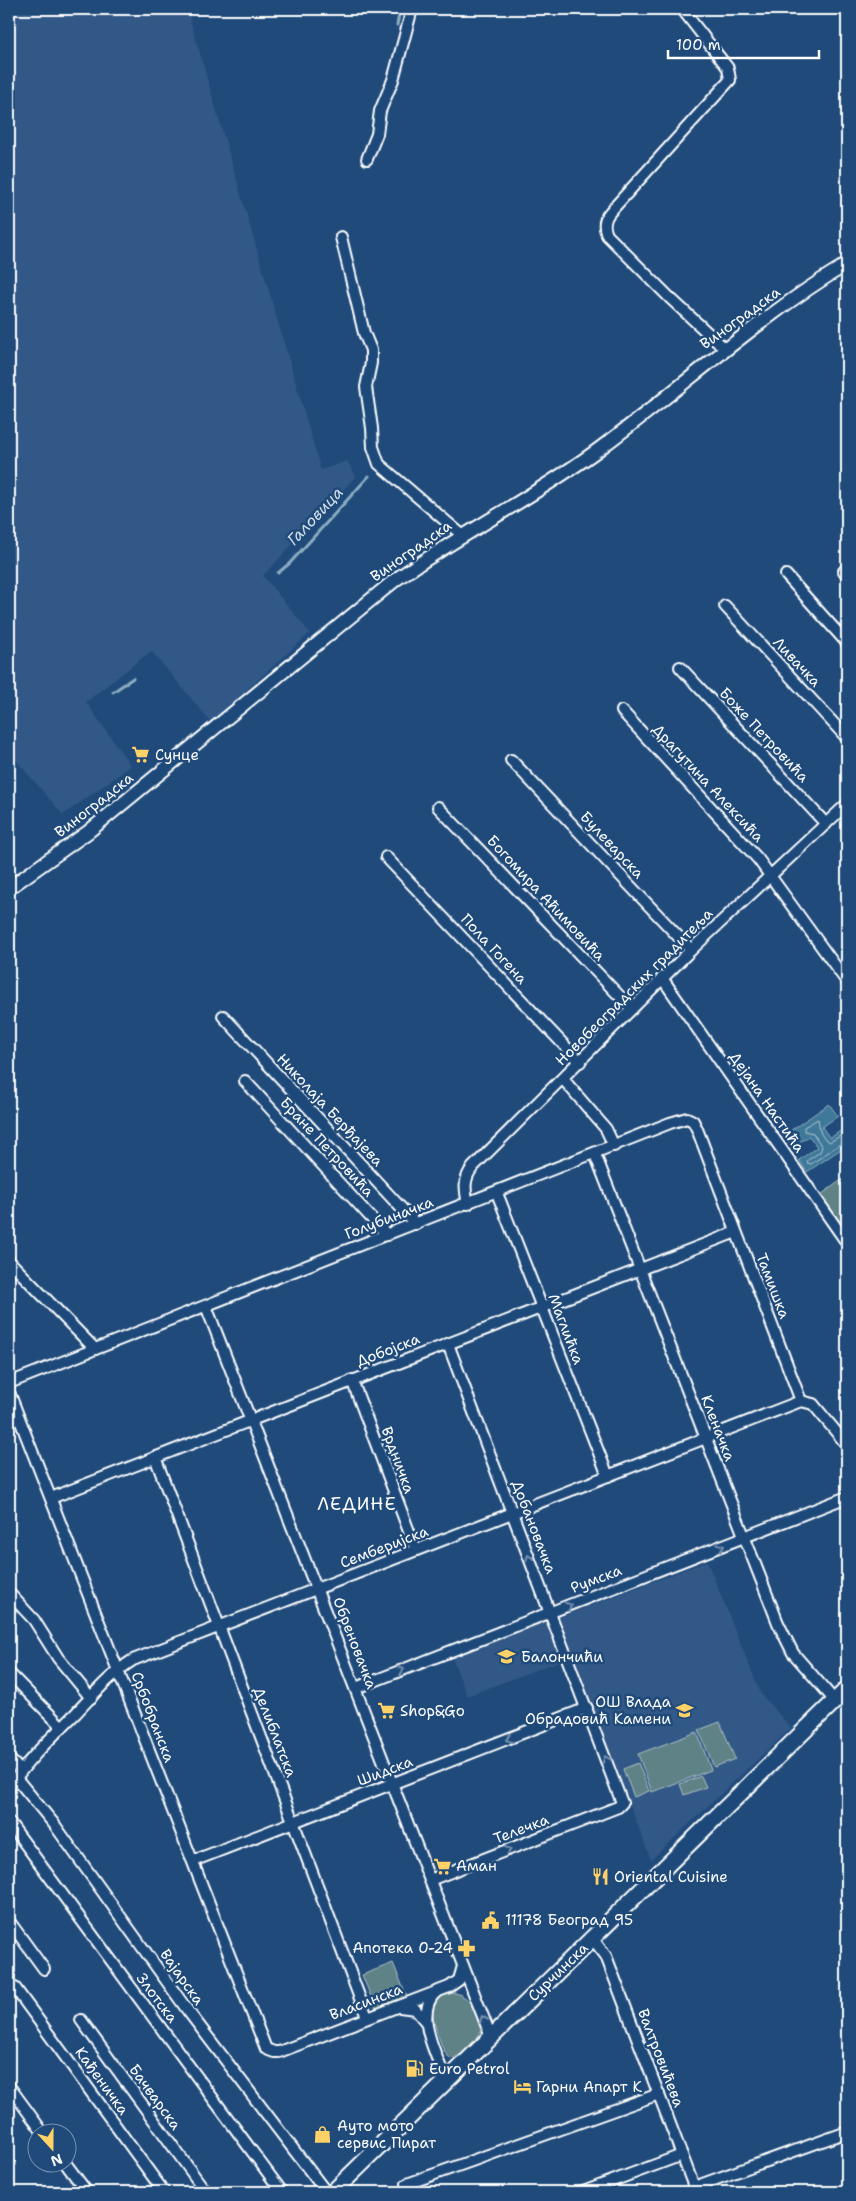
<svg xmlns="http://www.w3.org/2000/svg" width="856" height="2201" viewBox="0 0 856 2201" font-family="'Shantell Sans',sans-serif">
<style>
.built{fill:#315887}
.green{fill:#5e8287;stroke:#aec0c3}
.water{fill:#407899;stroke:#8caec2}
.lines{fill:none;stroke-linecap:round;stroke-linejoin:round}
.shore{stroke:#b3c9d6;stroke-width:1}
.stream{stroke:#8caec2;stroke-width:3}
.minor-casing{stroke:#fff;stroke-width:14}
.tertiary-casing{stroke:#fff;stroke-width:16}
.secondary-casing{stroke:#fff;stroke-width:19}
.minor{stroke:#1f4a7a;stroke-width:10}
.tertiary{stroke:#1f4a7a;stroke-width:12}
.secondary{stroke:#1f4a7a;stroke-width:15}
.oneway{stroke:#7992af}
.labels{text-anchor:middle;dominant-baseline:central;stroke-width:5;stroke-linejoin:round;paint-order:stroke}
.street-label{font-size:15px;fill:#fff;stroke:#1f4a7a}
.poi-label{font-size:15px;fill:#fff;stroke:#1f4a7a;text-anchor:start}
.water-label{font-size:16px;font-style:italic;fill:#cfdde6;stroke:#1f4a7a}
.quarter-label{font-size:18px;letter-spacing:1px;fill:#fff;stroke:#1f4a7a}
</style>
<rect width="100%" height="100%" fill="#1f4a7a"/>
<filter id="ink" filterUnits="userSpaceOnUse"><feTurbulence type="fractalNoise" baseFrequency=".02" numOctaves="2"/><feDisplacementMap in="SourceGraphic" scale="10" xChannelSelector="R" yChannelSelector="G"/><feConvolveMatrix kernelMatrix="1 2 1 2 8 2 1 2 1" color-interpolation-filters="sRGB"/></filter>
<g filter="url(#ink)">
<g class="built">
<path d="M9,9h178l134,461 26,-9 9,15 -93,100 47,57 -99,89 -60,-71 -65,51 45,64 -68,49 -54,-63z"/>
<path d="M707,1561l54,133 30,34 -140,132 -93,-242z"/>
<path d="M536,1622l10,2 5,5 11,31 -95,36 -16,-41z"/>
</g>
<g class="green">
<path d="M847,1176v62l-29,-41z"/>
<path d="M720,1722l15,37 -21,8 -15,-37z"/>
<path d="M697,1732l14,38 -59,22 -14,-38z"/>
<path d="M638,1763l11,28 -15,6 -11,-28z"/>
<path d="M701,1776l5,11 -22,8 -4,-11z"/>
<path d="M393,1963l14,34 -31,12 -14,-34z"/>
<path d="M455,1993c18,4 20,21 26,37 -3,11 -19,26 -30,29 -7,-5 -9,-13 -12,-21 -7,-19 -14,-43 16,-45z"/>
</g>
<path class="water" d="M829,1104l9,12 -16,11 8,11 16,-11 1,18 -40,27 -8,-12 18,-13 -8,-11 -17,11 -8,-12z"/>
<g class="lines">
<path class="shore" d="M847,1132l-17,10c-12,-6 -10,-14 -12,-23l-14,8v4l9,2 9,14 -2,5 -12,8 -1,3 4,1 32,-22 4,-1"/>
<g class="stream">
<path d="M397,25l3,-16"/>
<path d="M278,573l12,-10 79,-87"/>
<path d="M113,692l20,-14"/>
</g>
<defs>
<g id="minor">
<path d="M682,9l46,59 2,12 -120,132c-6,7 -7,14 -3,23l63,63 55,51"/>
<path d="M367,159l10,-25 3,-23 13,-31 19,-71"/>
<path d="M341,237l23,96 7,17v13l-5,24 6,41 1,19 6,17 83,71"/>
<path d="M844,571l3,4"/>
<path d="M786,575l61,68"/>
<path d="M725,606l122,132"/>
<path d="M680,667l146,157"/>
<path d="M622,711l136,148 89,123"/>
<path d="M511,760l180,190"/>
<path d="M438,807l194,202"/>
<path d="M386,857l194,205"/>
<path d="M662,978l185,265"/>
<path d="M223,1016l193,208"/>
<path d="M563,1079l43,50 8,17"/>
<path d="M245,1081l142,154"/>
<path d="M595,1154l183,469 15,30 42,48"/>
<path d="M497,1193l111,283"/>
<path d="M468,1204c-3,-14 -5,-25 5,-37l218,-217 156,-146"/>
<path d="M9,1261l86,88"/>
<path d="M206,1306l285,731"/>
<path d="M352,1380l64,170"/>
<path d="M9,1383l661,-260 17,-5 6,3 4,8 104,272 12,3 34,41"/>
<path d="M9,1392l257,657 8,3h5l170,-65 10,-7 4,-14"/>
<path d="M155,1457l212,560"/>
<path d="M51,1498l685,-266"/>
<path d="M9,1593l25,27 24,38 33,40"/>
<path d="M9,1673l53,54"/>
<path d="M356,1688l491,-191"/>
<path d="M9,1759l11,11"/>
<path d="M16,1778l38,46 134,187 138,181"/>
<path d="M9,1788c18,-28 43,-51 67,-75 17,-18 36,-40 57,-53l668,-259"/>
<path d="M9,1822l273,370"/>
<path d="M193,1861l394,-153"/>
<path d="M430,1880l188,-73 4,-4 -174,-459"/>
<path d="M9,1921l35,48"/>
<path d="M592,1938l14,18 90,236"/>
<path d="M15,1988l149,204"/>
<path d="M436,1992c-23,22 1,63 10,89"/>
<path d="M400,2007l15,2 11,13"/>
<path d="M81,2020l125,172"/>
<path d="M9,2086l35,48"/>
<path d="M66,2164l21,28"/>
<path d="M407,2184l252,-90"/>
<path d="M694,2187l153,-55"/>
<path d="M583,2192l99,-37"/>
</g>
<path id="tertiary" d="M9,888l79,-56 307,-252c66,-46 139,-83 204,-131 83,-61 159,-132 248,-185"/>
<path id="secondary" d="M333,2192l514,-503"/>
</defs>
<use href="#minor" class="minor-casing"/>
<use href="#tertiary" class="tertiary-casing"/>
<use href="#secondary" class="secondary-casing"/>
<use href="#minor" class="minor"/>
<use href="#tertiary" class="tertiary"/>
<use href="#secondary" class="secondary"/>
</g>
<defs><path id="oneway-chevron" d="M-2-3.5L2.5 0L-2 3.5" fill="none" stroke-width="1.6" stroke-linecap="round" stroke-linejoin="round" transform="scale(1.25)"/></defs>
<g class="oneway">
<use href="#oneway-chevron" transform="translate(721 1547) rotate(-21)"/>
<use href="#oneway-chevron" transform="translate(529 1558) rotate(-110)"/>
<use href="#oneway-chevron" transform="translate(569 1606) rotate(-21)"/>
<use href="#oneway-chevron" transform="translate(401 1670) rotate(-21)"/>
<use href="#oneway-chevron" transform="translate(509 1739) rotate(159)"/>
<use href="#oneway-chevron" transform="translate(606 1759) rotate(-111)"/>
<use href="#oneway-chevron" transform="translate(508 1850) rotate(-21)"/>
<use href="#oneway-chevron" transform="translate(483 2019) rotate(-112)"/>
</g>
</g>
<defs>
<symbol id="supermarket-bare" viewBox="-9 -9 18 18"><path d="M-6-5.5h2.5l.6 2H6L4.5 2H-2.5L-4.4-4H-6ZM-1.5 3.2a1.3 1.3 0 1 0 .1 0ZM3 3.2a1.3 1.3 0 1 0 .1 0Z" fill="#ffd166" stroke="#1f4a7a" stroke-width="2.5" paint-order="stroke"/></symbol>
<symbol id="school-bare" viewBox="-9 -9 18 18"><path d="M0-5L7-2L0 1L-7-2ZM-4 1L0 2.5L4 1V4Q0 6-4 4Z" fill="#ffd166" stroke="#1f4a7a" stroke-width="2.5" paint-order="stroke"/></symbol>
<symbol id="restaurant-bare" viewBox="-9 -9 18 18"><path d="M-5-6h1v4h1v-4h1v4h1v-4h1v5L-1.5 .5V6h-2V.5L-5-1ZM5-6V6H3V1.5H1.5Q1.5-4 5-6Z" fill="#ffd166" stroke="#1f4a7a" stroke-width="2.5" paint-order="stroke"/></symbol>
<symbol id="civic-bare" viewBox="-9 -9 18 18"><path d="M-.6-6.5H3V-4.5H.6V-3L4-1V1h2V6H-6V1h2V-1L-.6-3ZM-1.2 2.5V6h2.4V2.5Z" fill="#ffd166" stroke="#1f4a7a" stroke-width="2.5" paint-order="stroke"/></symbol>
<symbol id="pharmacy-bare" viewBox="-9 -9 18 18"><path d="M-2-6h4v4h4v4h-4v4h-4v-4h-4v-4h4Z" fill="#ffd166" stroke="#1f4a7a" stroke-width="2.5" paint-order="stroke"/></symbol>
<symbol id="fuel-bare" viewBox="-9 -9 18 18"><path d="M-5.5-6h7V0h2V4h1.3V-2.5L3-4.5l.8-.8L6-3V5H2.5V1h-1V6h-7ZM-4.2-4.7v3.2H.2V-4.7Z" fill="#ffd166" stroke="#1f4a7a" stroke-width="2.5" paint-order="stroke"/></symbol>
<symbol id="hotel-bare" viewBox="-9 -9 18 18"><path d="M-6-4.5h1.5V1H6V5H4.5V3h-9V5H-6ZM-4 0a1.8 1.8 0 1 1 3.6 0ZM.5 0V-2.5h3Q6-2.5 6 0Z" fill="#ffd166" stroke="#1f4a7a" stroke-width="2.5" paint-order="stroke"/></symbol>
<symbol id="shop-bare" viewBox="-9 -9 18 18"><path d="M-5-2.5h2.3a2.7 3.5 0 0 1 5.4 0H5L5.5 6h-11ZM-1.5-2.5h3a1.5 2.3 0 0 0-3 0Z" fill="#ffd166" stroke="#1f4a7a" stroke-width="2.5" paint-order="stroke"/></symbol>
</defs>
<g fill-rule="evenodd">
<use href="#supermarket-bare" x="128" y="742" width="25" height="25"/>
<use href="#school-bare" x="494" y="1644" width="25" height="25"/>
<use href="#supermarket-bare" x="374" y="1698" width="25" height="25"/>
<use href="#school-bare" x="672" y="1698" width="25" height="25"/>
<use href="#supermarket-bare" x="430" y="1854" width="25" height="25"/>
<use href="#restaurant-bare" x="588" y="1864" width="25" height="25"/>
<use href="#civic-bare" x="478" y="1908" width="25" height="25"/>
<use href="#pharmacy-bare" x="454" y="1936" width="25" height="25"/>
<use href="#fuel-bare" x="402" y="2056" width="25" height="25"/>
<use href="#hotel-bare" x="510" y="2074" width="25" height="25"/>
<use href="#shop-bare" x="310" y="2122" width="25" height="25"/>
</g>
<g class="labels">
<g class="street-label">
<text transform="translate(740 318) rotate(-36)">Виноградска</text>
<text transform="translate(411 551) rotate(-35)">Виноградска</text>
<text transform="translate(797 662) rotate(47)">Ливачка</text>
<text transform="translate(764 735) rotate(47)">Боже Петровића</text>
<text transform="translate(708 783) rotate(47)">Драгутина Алексића</text>
<text transform="translate(94 805) rotate(-38)">Виноградска</text>
<text transform="translate(612 845) rotate(47)">Булеварска</text>
<text transform="translate(546 898) rotate(47)">Богомира Аћимовића</text>
<text transform="translate(494 949) rotate(47)">Пола Гогена</text>
<text transform="translate(634 987) rotate(-45)">Новобеоградских градитеља</text>
<text transform="translate(767 1102) rotate(55)">Дејана Настића</text>
<text transform="translate(330 1110) rotate(47)">Николаја Берђајева</text>
<text transform="translate(327 1147) rotate(47)">Бране Петровића</text>
<text transform="translate(389 1218) rotate(-21)">Голубиначка</text>
<text transform="translate(773 1286) rotate(69)">Тамишка</text>
<text transform="translate(566 1329) rotate(69)">Маглићка</text>
<text transform="translate(388 1350) rotate(-21)">Добојска</text>
<text transform="translate(718 1428) rotate(69)">Кленачка</text>
<text transform="translate(398 1460) rotate(70)">Врдничка</text>
<text transform="translate(534 1527) rotate(69)">Добановачка</text>
<text transform="translate(384 1547) rotate(-21)">Семберијска</text>
<text transform="translate(596 1579) rotate(-21)">Румска</text>
<text transform="translate(355 1643) rotate(69)">Обреновачка</text>
<text transform="translate(153 1717) rotate(69)">Србобранска</text>
<text transform="translate(275 1732) rotate(69)">Делиблатска</text>
<text transform="translate(385 1771) rotate(-21)">Шидска</text>
<text transform="translate(521 1829) rotate(-21)">Телечка</text>
<text transform="translate(558 1972) rotate(-44)">Сурчинска</text>
<text transform="translate(182 1977) rotate(55)">Вајарска</text>
<text transform="translate(157 1998) rotate(53)">Злотска</text>
<text transform="translate(366 2002) rotate(-21)">Власинска</text>
<text transform="translate(661 2058) rotate(69)">Валтровићева</text>
<text transform="translate(102 2081) rotate(54)">Кађеничка</text>
<text transform="translate(155 2097) rotate(54)">Бачварска</text>
</g>
<g class="poi-label">
<text x="155" y="755">Сунце</text>
<text x="521" y="1657">Балончићи</text>
<text x="671" y="1702" text-anchor="end">ОШ Влада<tspan x="671" dy="17">Обрадовић Камени</tspan></text>
<text x="400" y="1711">Shop&amp;Go</text>
<text x="456" y="1866">Аман</text>
<text x="614" y="1877">Oriental Cuisine</text>
<text x="505" y="1920">11178 Београд 95</text>
<text x="453" y="1948" text-anchor="end">Апотека 0-24</text>
<text x="429" y="2069">Euro Petrol</text>
<text x="536" y="2087">Гарни Апарт К</text>
<text x="337" y="2126">Ауто мото<tspan x="337" dy="17">сервис Пират</tspan></text>
</g>
<g class="water-label">
<text transform="translate(315 516) rotate(-47)">Галовица</text>
</g>
<g class="quarter-label">
<text x="357" y="1504">ЛЕДИНЕ</text>
</g>
</g>
<rect width="856" height="2201" fill="none" stroke="#1f4a7a" stroke-width="30"/>
<rect x="15" y="15" width="826" height="2171" fill="none" stroke="#fff" stroke-width="2" filter="url(#ink)"/>
<g transform="translate(52 2148) rotate(159)"><circle r="24" fill="#1f4a7a" stroke="#7992af"/>
<path d="M0-4L9 19L0 12L-9 19Z" fill="#ffd166"/>
<text y="-8" font-size="14" font-weight="bold" text-anchor="middle" fill="#ffffff">N</text>
</g>
<path d="M668 50v8h151v-8" fill="none" stroke="#ffffff" stroke-width="2.5"/>
<text x="676" y="50" font-size="15" fill="#ffffff" stroke="#1f4a7a" stroke-width="4" paint-order="stroke">100 m</text>
</svg>
